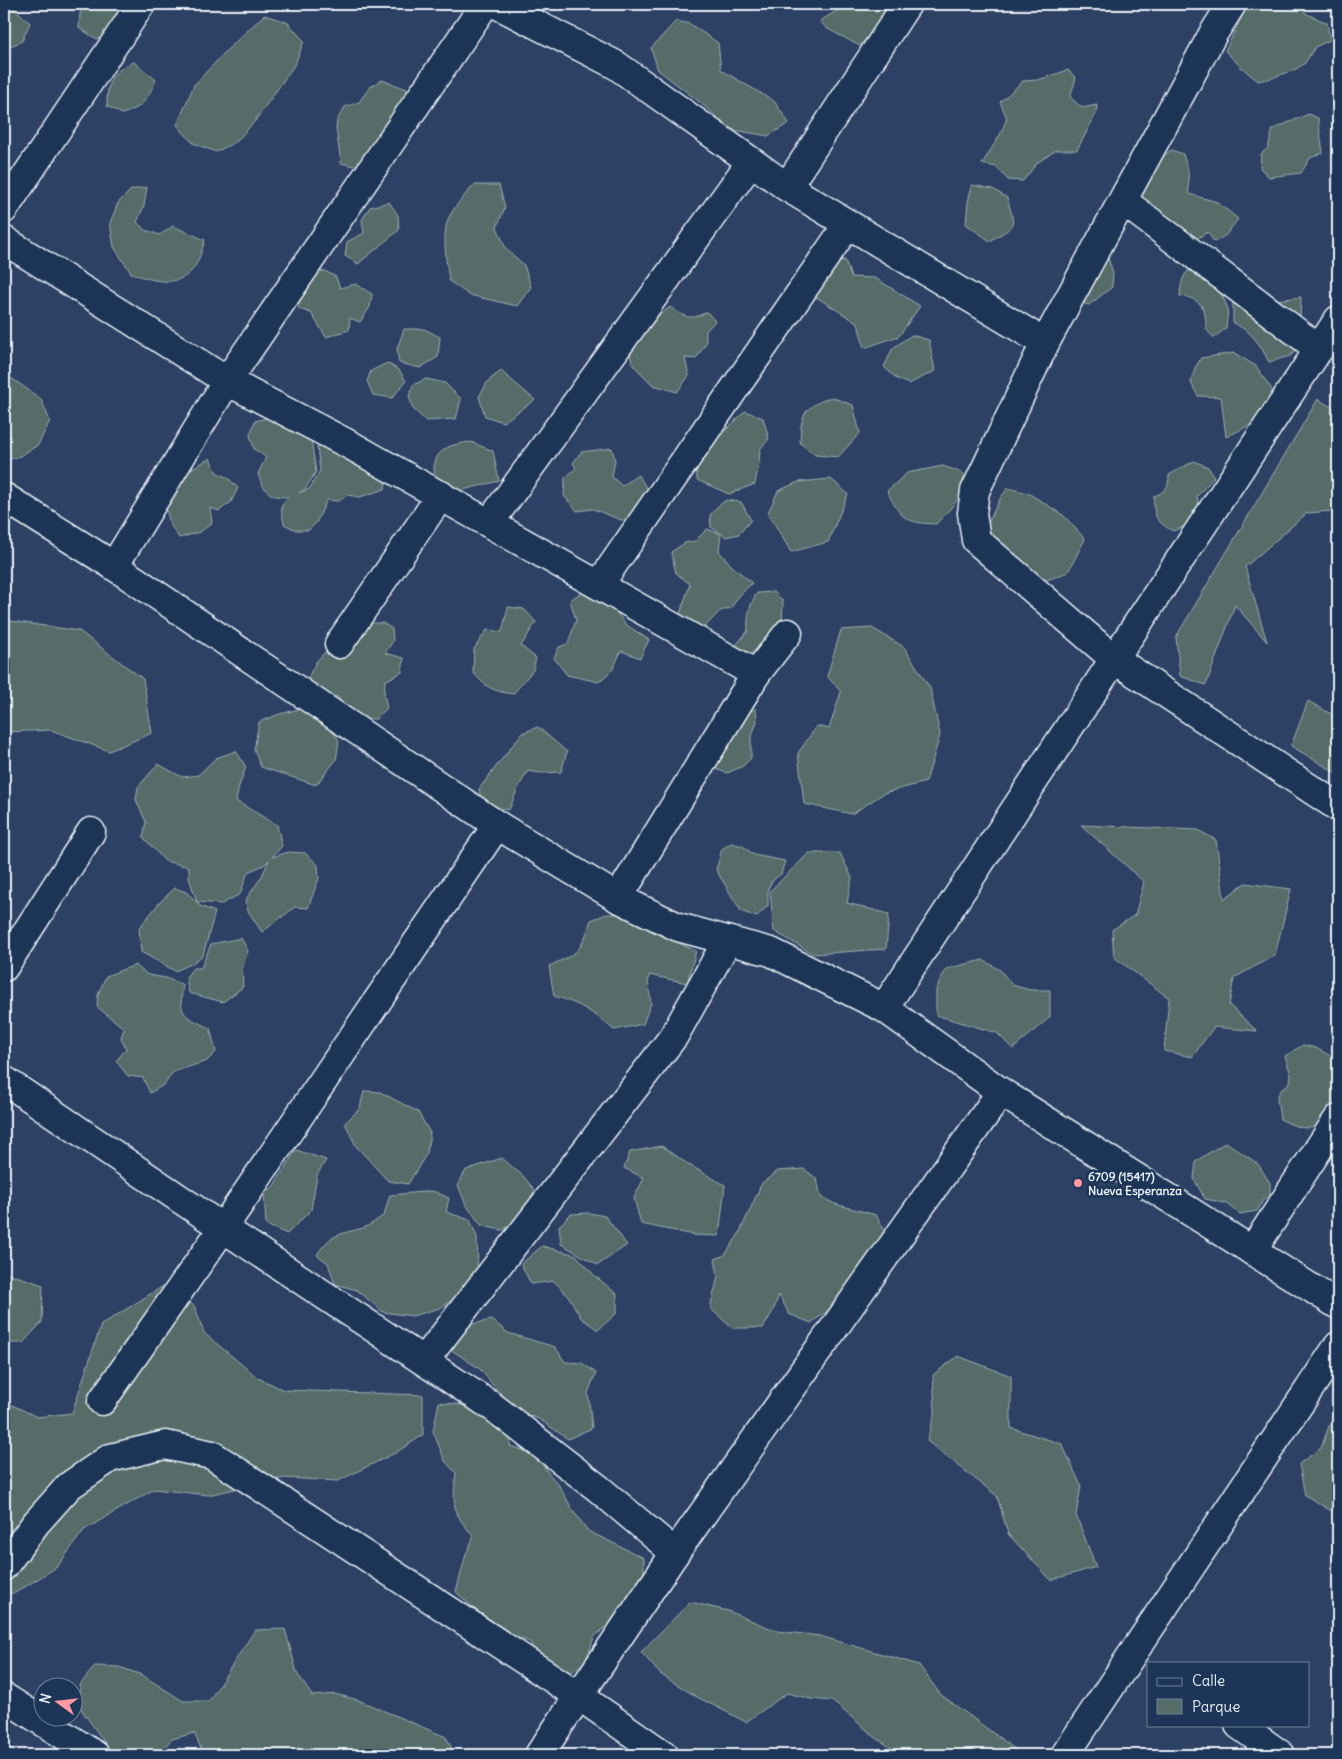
<svg xmlns="http://www.w3.org/2000/svg" width="1342" height="1759" viewBox="0 0 1342 1759" font-family="Delius,sans-serif">
<style>
.green{fill:#556c68;stroke:#9eaeb0}
.lines{fill:none;stroke-linecap:round;stroke-linejoin:round}
.minor-casing{stroke:#e8f1f8;stroke-width:31}
.minor{stroke:#1d3557;stroke-width:28}
.poi-dot{fill:#ff9aa2;stroke:#1d3557;stroke-width:2}
.labels{text-anchor:middle;dominant-baseline:central;stroke-width:5;stroke-linejoin:round;paint-order:stroke}
.poi-label{font-size:12px;font-weight:bold;fill:#e8f1f8;stroke:#1d3557;text-anchor:start}
</style>
<rect width="100%" height="100%" fill="#2d4165"/>
<filter id="ink" filterUnits="userSpaceOnUse"><feTurbulence type="fractalNoise" baseFrequency=".02" numOctaves="2"/><feDisplacementMap in="SourceGraphic" scale="10" xChannelSelector="R" yChannelSelector="G"/><feConvolveMatrix kernelMatrix="1 2 1 2 8 2 1 2 1" color-interpolation-filters="sRGB"/></filter>
<g filter="url(#ink)">
<g class="green">
<path d="M4,4h6l20,19 -8,18 -18,8z"/>
<path d="M85,4h49l-25,32 -12,3 -18,-11 1,-15z"/>
<path d="M848,4h41l-10,18 -19,24 -34,-18 -6,-7z"/>
<path d="M1248,4h48l11,10 20,9 3,17 -15,7 -10,16 -9,6 -24,9 -14,3 -17,-14 -16,-16z"/>
<path d="M264,15l23,7 17,19 -9,23 -40,57 -18,20 -21,11 -23,-9 -16,-18 17,-40 33,-35z"/>
<path d="M676,21l14,3 28,19 3,27 53,31 15,22 -21,13 -39,-7 -28,-26 -43,-33 -7,-22z"/>
<path d="M134,62l22,18c-9,19 -13,28 -34,34l-15,-8c0,-25 3,-33 27,-44z"/>
<path d="M1068,70l8,8 -6,19 12,11 15,-3 -1,9 -19,36h-21l-19,13 -14,18 -15,-1 -11,-13 -15,-3 18,-29 7,-17 -7,-16 23,-21 15,-1z"/>
<path d="M382,80l25,9 3,14 -45,56 -11,7 -13,-3 -5,-35 1,-8 8,-13 14,-5 11,-15z"/>
<path d="M1309,114l9,4 5,35 -13,5 -9,15 -32,4 -9,-9 1,-14 7,-6 5,-19z"/>
<path d="M1171,150l12,4 5,17 1,23 28,8 21,17 -12,16 -12,7 -6,-10 -17,10 -53,-31 2,-26 17,-24z"/>
<path d="M474,185h25l6,22 -8,20 9,22 18,16 7,22 -14,19 -48,-11 -20,-14c-2,-17 -6,-37 -3,-54 1,-13 19,-32 28,-42z"/>
<path d="M972,185l21,4 14,9c9,31 10,26 -17,43l-24,-17 2,-22z"/>
<path d="M147,187l-3,19 -7,16 8,8 15,5 13,-9 32,14c-3,9 -6,22 -12,29 -15,20 -43,11 -62,4l-17,-26 -4,-24 8,-20 13,-13z"/>
<path d="M389,202l9,13 1,15 -41,34 -13,-8 2,-14 17,-9 -2,-13 8,-13z"/>
<path d="M1096,254l12,4 5,15 -1,14 -23,18 -14,-4z"/>
<path d="M845,260l6,17 24,1 45,28 -21,30 -35,12 -6,-25 -47,-29 17,-31z"/>
<path d="M1199,263l28,25 -5,7 6,14 -2,19 -12,10 -8,-9c0,-20 -4,-31 -26,-33 1,-17 4,-25 19,-33z"/>
<path d="M325,271l11,6 4,11 15,-4 17,10 -2,13 -10,15 -10,-4 -1,12 -23,7 -15,-24 -12,-4 -1,-17 14,-19z"/>
<path d="M1249,296l10,6 42,-5 -1,22 7,21 -17,16 -21,6c-10,-19 -16,-30 -36,-39v-21z"/>
<path d="M670,307c15,10 19,14 37,5l8,9 -9,10v12l-10,16 -11,-1 4,18 -12,16 -24,-7 -20,-20 -5,-17 11,-17z"/>
<path d="M404,329h20l16,8 -2,20 -18,11 -21,-5 -2,-14z"/>
<path d="M912,335l17,5 6,31 -26,13 -12,-5 -13,-12 9,-19z"/>
<path d="M1234,353l22,13 18,27 -6,23 -42,21 -5,-40 -23,-1 -7,-13 4,-15 6,-10z"/>
<path d="M387,363l12,7 7,11 -14,17 -19,-3 -6,-14 4,-10z"/>
<path d="M501,371l34,29 -32,22 -18,-6 -6,-19 9,-16z"/>
<path d="M4,373l37,26 9,22 -12,24 -18,11 -16,5z"/>
<path d="M426,379l19,4 16,16 -5,20 -30,2 -13,-12 -4,-13 4,-11z"/>
<path d="M831,397l22,8 7,28 -22,24 -23,-2 -15,-12c1,-30 3,-35 31,-46z"/>
<path d="M1318,399l20,12v87l-5,13 -26,2 -62,54 22,75 -32,-37 -29,80 -26,-9 -4,-39z"/>
<path d="M745,411l18,7 6,21 -9,10 -1,14 -4,21 -26,10 -32,-14 -1,-19 15,-20 8,-4z"/>
<path d="M278,415l33,24 5,33 -11,17 -6,4 10,-4 11,-18 -3,-24 8,-4 20,13 8,9 33,10 -1,14 -25,8 -13,-2 -8,6 -12,-1 -11,23 -7,7h-13l-12,-6c-2,-11 -6,-20 5,-27 -20,0 -24,-4 -31,-23l8,-17 -12,-8 -4,-14 5,-14z"/>
<path d="M471,442l22,9 6,30 -44,11 -16,-5c-2,-6 -5,-14 -5,-20 3,-21 21,-23 37,-25z"/>
<path d="M612,448l3,12 -3,17 10,9 16,-11 17,25 -18,20h-16l-28,-11 -16,2 -13,-15 1,-18 11,-10 -3,-5 8,-11z"/>
<path d="M210,458l6,14 12,6 10,10 -7,14 -12,9 -9,-3 2,15 -12,9 -21,6 -9,-14 -4,-16c12,-11 12,-17 13,-32z"/>
<path d="M1194,461l14,6 6,10 -17,19 3,16 -11,13 -16,6c-18,-10 -20,-15 -19,-35 12,-4 15,-9 15,-21z"/>
<path d="M943,466l20,7 5,13 -17,22 -15,16c-32,-1 -35,-6 -49,-33l20,-18z"/>
<path d="M831,479l17,15 -20,48 -37,10 -23,-39 10,-22 20,-9z"/>
<path d="M1008,488l20,5 35,22 22,24 -17,33 -26,10 -46,-34 -10,-21 15,-30z"/>
<path d="M726,500l15,2 10,18 -12,14 -13,3 -15,-10 -1,-12 7,-8z"/>
<path d="M707,529l14,5 -2,17 13,15 20,17 -13,13 -8,12 -11,3 -19,20 -21,-17 10,-30 -14,-11 -5,-21 14,-9 10,-2z"/>
<path d="M582,592l16,10 8,2 12,10 7,10 24,16 -9,18 -19,-7 -8,18 -14,13 -32,-7 -13,-17 5,-11 9,-3 8,-24 -6,-20z"/>
<path d="M774,592l9,9 -1,27 -8,18 -29,15 -9,-16 12,-14c-1,-15 1,-25 9,-38z"/>
<path d="M508,607l16,2 12,13 -15,24 15,12 -3,12 -20,24c-20,-3 -27,-6 -40,-22l1,-23 13,-19 15,2z"/>
<path d="M4,620l75,11 64,48 9,54 -43,18 -58,-21 -47,2z"/>
<path d="M373,623h10l9,6 1,12 -8,12 19,5 -2,14 -17,9 -1,13 3,14 -11,11c-25,0 -27,1 -38,-22l-27,-3 -3,-16 8,-16 10,-11 10,-1 25,-22z"/>
<path d="M872,628l32,19 26,41 10,47 -14,47 -42,11 -32,21 -48,-10 -6,-51 19,-27 12,3 12,-37 -14,-16 14,-46z"/>
<path d="M1308,701l30,17v56l-47,-28z"/>
<path d="M303,708l20,8 16,25 -3,19 -20,25 -55,-18 -7,-17 5,-28 21,-8z"/>
<path d="M756,709l1,12 -6,18v19l-8,8 -16,7 -12,-4 3,-22 16,-32z"/>
<path d="M538,727l29,25 -6,20 -20,1 -13,-2 -10,17 -9,22 -27,-6 -3,-15 43,-56z"/>
<path d="M236,751l10,16 -7,19 -3,15 41,24 5,21 -10,11 17,-5 16,1 13,12 1,13 -11,30 -13,-1 -33,25 -14,-21 -3,-10 17,-25 7,-16 -5,5 -16,7 -8,22 -18,10 -25,-2 3,4 15,6 -12,43 -12,9 -16,7 -34,-19 -2,-24 21,-26 15,-14 11,4 11,10 -8,-24v-11l-24,-6 -22,-24 3,-15 -10,-22 2,-13 20,-23 24,13 16,-2 18,-17z"/>
<path d="M1081,825l117,5 18,10 8,59 21,-16 46,6 -16,66 -41,23 -5,27 28,26 -43,-4 -22,30 -28,-6 5,-53 -55,-41 -2,-27 23,-15 9,-33z"/>
<path d="M731,843l12,3 11,9 31,6 -4,13 -9,7 -4,8v17l-12,11 -15,-6 -25,-41 6,-21z"/>
<path d="M809,853h31l12,25 -5,25 42,11 -3,35 -73,5 -39,-23 -4,-40z"/>
<path d="M607,914h22l15,13 52,24 -9,32 -38,-8 -1,8 3,20 -8,21 -29,6c-21,-18 -33,-26 -60,-34l-5,-30c31,-14 31,-13 42,-46z"/>
<path d="M241,938l7,13 -6,18 1,18 -20,15 -34,-9 -3,-16 7,-9h8l10,-24z"/>
<path d="M983,960l17,10 12,15 18,5h20v27l-37,32 -16,-16 -61,-18v-25l10,-21z"/>
<path d="M135,965l13,10 18,3 17,7c-5,31 1,31 27,43l6,24 -9,9 -34,11 -8,12 -15,9 -7,-15 -15,-2 -12,-15 10,-12 -5,-11 3,-10 -27,-21 1,-12 8,-19z"/>
<path d="M1303,1045l13,3 22,12v49c-22,21 -29,25 -58,10l-3,-21 3,-7 10,-9 1,-7 -6,-19z"/>
<path d="M364,1091l16,1 38,20 12,21 -3,20 -19,31 -20,-3 -32,-35 -11,-23 15,-15z"/>
<path d="M1226,1142l32,22 12,19v13l-7,4 -6,11 -17,3 -15,-11 -20,-4 -11,-20 2,-18z"/>
<path d="M662,1146l27,19 36,20 -6,51 -25,-1 -53,-11 -7,-26 10,-20 -20,-10 6,-16z"/>
<path d="M296,1150l30,10 -9,15 -6,35 -24,24 -21,-9 -2,-33 9,-5z"/>
<path d="M502,1158l22,19 13,16 -18,28 -17,9 -20,-4 -16,-21 -8,-20 8,-15z"/>
<path d="M804,1169l13,10 4,18 14,7 41,11 12,22 -43,61 -34,25 -22,-9 -10,-19 -6,16 -10,17h-31l-22,-20 8,-31 -3,-18 10,-4 14,-21 23,-51 16,-12z"/>
<path d="M433,1191l16,7 -3,14 24,8 7,17 1,39 -18,19 -20,13 -28,8 -29,-4 -26,-22 -22,-6 -7,-21 -11,-8c13,-22 25,-21 46,-27 8,-3 15,-9 21,-13l6,-20z"/>
<path d="M589,1213l16,3 22,29 -29,20 -37,-21 -2,-18 12,-12z"/>
<path d="M542,1246l34,9 18,20 23,19v19l-19,17 -17,-12 -12,-21 -15,-16 -23,3 -10,-20z"/>
<path d="M4,1272l39,13 -1,37 -19,21h-19z"/>
<path d="M168,1283l27,24 9,26 54,45 26,12 139,5v40l-26,17 -59,29 -54,-3 -76,17 -54,-6 -70,41 -27,37 -42,26h-11v-192l33,16 35,-4 29,-88z"/>
<path d="M492,1320l16,13 47,14 10,15 17,1 14,10 -8,20 4,35 -24,11 -29,-20 -26,-9 -33,-41 -30,-20 6,-18 17,-7z"/>
<path d="M958,1356l53,20v52l51,16 19,42 -5,29 20,52 -45,13 -43,-46 -11,-38 -70,-55 8,-29 -2,-37z"/>
<path d="M439,1402l33,4 40,31 -2,9 26,8 13,20 9,10 16,28 14,19 56,27v18l-35,48 -15,13 -8,24 -18,14h-21l-17,-33 -30,-10 -44,-40 10,-38 8,-18c-23,-23 -21,-33 -18,-63l-11,-12 -12,-30z"/>
<path d="M1338,1418v97l-33,-20 -6,-31 22,-16 10,-27z"/>
<path d="M690,1602l38,9 49,20 43,5 99,29 21,29 83,61h-121l-27,-18 -43,-36 -21,-2 -24,-6 -41,29 -49,-25 -37,-23 -19,-22z"/>
<path d="M285,1629l12,44 15,23 23,-2 23,6 88,37 9,18h-251l-10,-22 -22,6 -15,16h-36l-12,-6 -28,-40 -1,-24 15,-19 24,1 23,8 41,26h26l46,-71z"/>
</g>
<g class="lines">
<defs>
<g id="minor">
<path d="M496,4l120,61 171,122 258,156"/>
<path d="M1232,4l-19,30 -168,309 -70,148 -3,22 4,27 138,119 224,148"/>
<path d="M787,187l120,-183"/>
<path d="M1123,201l196,148"/>
<path d="M4,209l137,-205"/>
<path d="M4,240l223,141 125,65 404,228"/>
<path d="M4,497l110,69 383,259 121,73 60,29 93,25 113,56 117,84 337,213"/>
<path d="M490,522l261,-360"/>
<path d="M114,566l113,-185 258,-377"/>
<path d="M599,585l249,-361"/>
<path d="M339,644l102,-149"/>
<path d="M618,898l138,-224 32,-41"/>
<path d="M4,967l87,-135"/>
<path d="M884,1008l454,-688"/>
<path d="M4,1080l219,148 270,179 106,82 76,64"/>
<path d="M1252,1251l86,-132"/>
<path d="M424,1361l250,-325 53,-95"/>
<path d="M102,1401l121,-173 274,-403"/>
<path d="M4,1566l32,-43 33,-37 41,-28 55,-13 47,10 367,241 85,59"/>
<path d="M4,1697l91,58"/>
<path d="M1239,1725l42,30"/>
<path d="M539,1755l136,-202 326,-461"/>
<path d="M1065,1755l273,-409"/>
</g>
</defs>
<use href="#minor" class="minor-casing"/>
<use href="#minor" class="minor"/>
</g>
</g>
<circle class="poi-dot" cx="1078" cy="1183" r="5"/>
<g class="labels">
<g class="poi-label">
<text x="1088" y="1176">6709 (15417)<tspan x="1088" dy="14">Nueva Esperanza</tspan></text>
</g>
</g>
<rect width="1342" height="1759" fill="none" stroke="#1d3557" stroke-width="20"/>
<rect x="10" y="10" width="1322" height="1739" fill="none" stroke="#e8f1f8" stroke-width="2" filter="url(#ink)"/>
<rect x="1147" y="1662" width="162" height="65" fill="#1d3557" stroke="#6e8097"/>
<rect x="1157" y="1678" width="25" height="8" fill="#1d3557" stroke="#6e8097"/>
<text x="1192" y="1686" font-size="15" fill="#e8f1f8">Calle</text>
<rect x="1157" y="1699" width="25" height="15" fill="#556c68" stroke="#6e8097"/>
<text x="1192" y="1712" font-size="15" fill="#e8f1f8">Parque</text>
<g transform="translate(58 1702) rotate(285)"><circle r="24" fill="#1d3557" stroke="#6e8097"/>
<path d="M0-4L9 19L0 12L-9 19Z" fill="#ff9aa2"/>
<text y="-8" font-size="14" font-weight="bold" text-anchor="middle" fill="#e8f1f8">N</text>
</g>
</svg>
